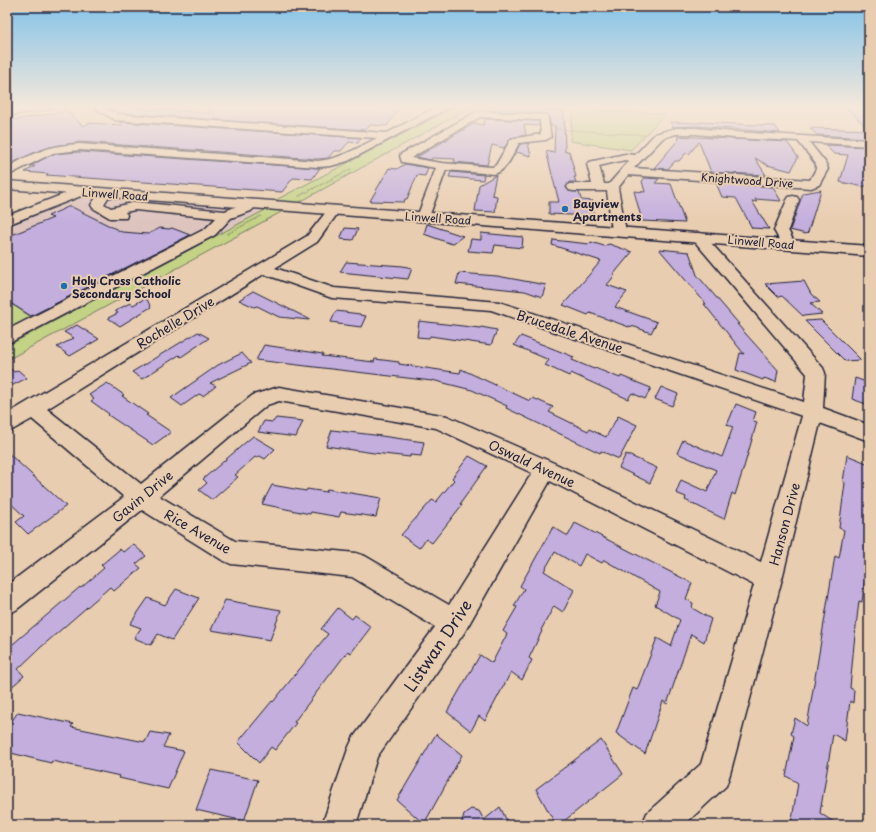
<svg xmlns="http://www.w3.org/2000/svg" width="876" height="832" viewBox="0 0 876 832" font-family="'Playpen Sans',sans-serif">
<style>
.built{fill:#dec4be}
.green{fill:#c4d286;stroke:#737a60}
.building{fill:#c3aede;stroke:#22223b}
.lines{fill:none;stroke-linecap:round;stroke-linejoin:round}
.minor-casing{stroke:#22223b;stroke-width:3}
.major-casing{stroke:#22223b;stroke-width:3}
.path{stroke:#22223b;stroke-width:1.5;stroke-dasharray:0.5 1.5;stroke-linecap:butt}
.minor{fill:#e9cdb0;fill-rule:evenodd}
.major{fill:#e9cdb0;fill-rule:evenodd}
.poi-dot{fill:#1f6fb2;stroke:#e9cdb0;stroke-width:1.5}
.labels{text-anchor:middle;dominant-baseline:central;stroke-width:4;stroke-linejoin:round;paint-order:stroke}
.far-street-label{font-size:11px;fill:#22223b;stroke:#e9cdb0}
.far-poi-label{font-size:11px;font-weight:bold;fill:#22223b;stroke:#e9cdb0;text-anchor:start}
.street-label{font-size:13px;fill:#22223b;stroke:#e9cdb0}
.near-street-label{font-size:16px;fill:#22223b;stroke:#e9cdb0}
</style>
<rect width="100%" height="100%" fill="#e9cdb0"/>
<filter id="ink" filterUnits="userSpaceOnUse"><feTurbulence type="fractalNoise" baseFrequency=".025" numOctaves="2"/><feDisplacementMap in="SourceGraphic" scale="8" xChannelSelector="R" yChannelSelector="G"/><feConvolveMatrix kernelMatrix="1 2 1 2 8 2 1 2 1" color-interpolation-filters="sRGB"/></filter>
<g filter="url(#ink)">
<path class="built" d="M85,196l184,12 -262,138v-120z"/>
<g class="green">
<path d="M457,106h16l-175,97 -24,-2z"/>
<path d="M573,108l92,6 -34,36 -61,-9z"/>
<path d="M269,208l16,2 -278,150v-14z"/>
<path d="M7,301l27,18 -27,13z"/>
</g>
<g class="building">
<path d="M107,106l100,7 9,-7h123l59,4 -11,16 -17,-1 -4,5 -249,-17z"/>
<path d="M844,106h25v23z"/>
<path d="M497,108l67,3 1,41 4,-1 7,26h-2l2,5h-7l-3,6 3,3 10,1 2,7 1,1 11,1 1,15 -45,-2v-12h10l-13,-51 8,2 1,-27h-4l-3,-12 -52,-3z"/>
<path d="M67,111l16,15 6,-3 33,2 -3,-3 242,16 -3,5 -9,-1 -8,9h-7l-6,7 -10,1 -238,-17 -30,5 -43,18v-44z"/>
<path d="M485,119l54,2v5l-15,-1 2,10 -15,3 -7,10 -12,-3 -5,20 -33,-3 1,-3 -23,-1 -1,2 -14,-3 58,-34 8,2z"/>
<path d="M670,122l31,1 -1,-1 75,4 5,7 -84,-7 -23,1z"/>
<path d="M810,128l59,2v8l-52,-3z"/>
<path d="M677,136l110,6 11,15 -7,14 -24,-6 -12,-7 11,17 -55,-3 -12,-30 -10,12 -3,-1 -7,8h-4l-7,8 -14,-1 25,-29z"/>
<path d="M528,143l3,13 -15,-4 4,-8z"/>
<path d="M825,145l44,2 -1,37 -4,3 -24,-5 8,-27 -14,-1z"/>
<path d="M80,152l238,16h2l-8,11 -19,-1 -11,14 -236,-17 2,-1 -23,-2 10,-6h-5l23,-12z"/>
<path d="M405,164l23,4 -3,8 -8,-1 -10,24h-2l-1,3 -34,-1 19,-33 8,1z"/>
<path d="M451,172l33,3 -1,5 -34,-3z"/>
<path d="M496,175l-4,20 5,1 -2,16 -20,-1 4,-26z"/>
<path d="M645,178l14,1 -4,4 16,1 14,39 -43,-2 -8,-30 11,1 -3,-11z"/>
<path d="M716,183l57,4 8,14 -26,-2 2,3 -5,-1 17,28 -17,-1 -16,-30 -14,-1z"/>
<path d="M821,190l-13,42 -2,2 -16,-4 13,-37z"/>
<path d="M70,206l52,26 26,2 12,-6 9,1 3,-1 18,7 -159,81 -24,-15v-64l46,-19 -5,-2z"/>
<path d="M427,224l36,12 -11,8 -28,-10z"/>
<path d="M345,228l13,1 -5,11 -13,-1z"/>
<path d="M481,233l42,4 -1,11 -27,-3 -2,8 -25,-2 3,-12 10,1z"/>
<path d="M553,240l36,4 2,-2 13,4 5,-2 23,8 -19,23h2l-8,10 20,7 -12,15 42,15 -6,11 -16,-6 -6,-1v1l-39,-14 -2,2 -25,-10 38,-44 -49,-16z"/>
<path d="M659,249l30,3 8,23 42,49h-2l41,46 -2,12 -12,-4 -1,2 -27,-10 4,-17 4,1 -40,-50h2z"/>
<path d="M346,262l57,4 9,2 -4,11 -68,-7z"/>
<path d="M459,273l38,3 49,9 -4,12 -17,-6 -69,-7z"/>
<path d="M804,281l7,13 9,8 -10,1 12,11 -19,2 -21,-20 -4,1 -13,-13z"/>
<path d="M253,291l56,28v1l-30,-3 -22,-11 -3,1 -15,-7z"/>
<path d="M146,298l5,9 -31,19 -12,-8 10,-5 -3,-2 15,-8 3,2z"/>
<path d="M336,311l24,3v1l6,1 -5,11 -23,-3v-1l-7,-1z"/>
<path d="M821,320l40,40 -16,1 -40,-40z"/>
<path d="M419,321l61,7 1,-1 16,3 -6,15 -61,-9 -1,2 -12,-1z"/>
<path d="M77,325l22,14 -29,17 -13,-9 17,-9 -10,-6z"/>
<path d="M198,332l11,6 -28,19 -2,-2 -37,24 -10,-7z"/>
<path d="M521,336l53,21 -2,3 22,9 1,-1 25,10 1,-2 30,12 -6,11 -13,-6 -4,6 -57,-26 -2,3 -24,-11 4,-5 -35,-15z"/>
<path d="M264,345l59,9 -1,2 52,6 1,-3 24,3v2l61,9 1,-4 69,32 3,-3 20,9 -4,5 39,19 1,-2 17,8 12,-21 19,9 -18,34 -18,-8 -1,2 -94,-45 1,-2 -35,-16 -40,-10v1l-176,-21z"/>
<path d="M242,353l9,10 -41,20 6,3 -13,10 -4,-2 -17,12 -11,-8 47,-33z"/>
<path d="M7,366l7,6 4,-2 9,8 -20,10z"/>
<path d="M855,378l14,5v22l-17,-6z"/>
<path d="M107,383l17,12 -2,1 26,18 -2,1 25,17 -18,13 -45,-30 1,-1 -18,-13 3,-2 -5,-4z"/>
<path d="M661,387l17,7 -6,12 -17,-7z"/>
<path d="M736,404l20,8 -3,9 4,1 -13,45 -9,28 -3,-2 -8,26 -39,-19 1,-3 -10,-4 5,-13 26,12 9,-22 -39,-17 6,-13 39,17 11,-30 -6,-2z"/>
<path d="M276,418l27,3 -7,16 -38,-5 6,-11 9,1z"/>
<path d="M332,430l42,5 50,7 -3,14 -11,-1v2l-36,-4 -48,-7z"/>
<path d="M253,436l22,13 -10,10 -5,-3 -3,2 -2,-1 -20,18 3,2 -26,23 -13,-10 8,-7 -4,-4z"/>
<path d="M7,452l59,54 -38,28 -12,-12 8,-6 -17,-16z"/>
<path d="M626,454l31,14 -7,15 -31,-15z"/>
<path d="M847,455l22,9v50l-4,40 3,1 -6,47 -3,-1 -5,43 -4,44 4,2 -1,13 -3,-2 -5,40 -12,-7 -13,79 18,12h-47l7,-42 -12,-7 8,-40 -3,-2 4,-16 12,8 28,-170 4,2 5,-28 -5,-2 6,-45 -2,-1z"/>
<path d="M469,456l18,10 -27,38 2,1 -30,38 -6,-4 -7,9 -18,-13 31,-35 4,2 18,-22 -2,-2z"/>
<path d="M272,485l34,6 1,-2 19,3 1,-3 54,9 -5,19 -35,-5 -2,5 -28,-5 -1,2 -48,-10z"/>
<path d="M575,523l117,60 -6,16 7,4 -1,5 19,11 -7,23 -13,-8 -24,70 -4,-3 -18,53 -29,-21 17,-45 4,2 20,-52 14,8 9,-26 -25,-15 5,-13 -56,-32 -2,3 -17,-9 -6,12 -24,-14 -11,19 30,19 -11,22 -9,-6 -13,24 1,1 -13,27 3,2 -10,20 -11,-8 -26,49 -6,-5 -8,15 -24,-19 33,-57 12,8 15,-29 -4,-3 14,-24 -3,-1 10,-17 -4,-3 33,-59 15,9z"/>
<path d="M133,544l13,12 -10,8 5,4 -27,23 -4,-4 -70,61 -22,21 6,7 -17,15v-42l73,-62 1,1 23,-20 -3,-3 19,-16 3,3z"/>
<path d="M176,589l23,9 -27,42 -14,-6 -7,11 -17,-7 7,-10 -11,-4 18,-26 17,7z"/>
<path d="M225,600l56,10 -11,30 -59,-10z"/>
<path d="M338,608l14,11 3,-4 16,12 -20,26 -3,-2 -54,71 2,1 -21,27 -4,-3 -12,16 -21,-21 34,-41 1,1 55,-68 -7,-5z"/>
<path d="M18,712l55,12 -2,3 74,15 5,-10 19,3 -6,12 21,4 -16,38 -49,-11 1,-2 -68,-15 -1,2 -44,-11v-24z"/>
<path d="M436,734l26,21 -38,69 -27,-24z"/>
<path d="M601,740l22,34 -64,51h-3l-20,-36z"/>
<path d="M211,770l47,10 -14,41 -48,-11z"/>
<path d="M500,807l9,18h-48l3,-11 7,-5 8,2 5,9z"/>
</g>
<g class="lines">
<defs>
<g id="minor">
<path d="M91,106h12l14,8 270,19 51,-27h9l1,2 -100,53 -17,5 -13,1 -238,-17 -27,3 -46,23v-8c25,-15 43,-23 73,-24l238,17c22,-2 39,-13 59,-23l-262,-18z"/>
<path d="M478,111l69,4 4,22 -5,3 -27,3c-6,11 -12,28 -25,31l-48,-4 -17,47 -1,3h-10l-1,-3 19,-49 -34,-6 -2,-6 1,-2zM480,117l60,3 1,14 -30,5 -15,26 -4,2 -50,-4 -31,-5z"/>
<path d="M676,128h20l38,4 135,8v6l-60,-4 16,20 3,7 -9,16 -8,3 -183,-13 -10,13 8,43 -2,3h-10l-2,-3 -5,-40h-34l-4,-1 -2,-3 2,-3h23l-5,-20 2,-2 36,-8 10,1 20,-21zM676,134h20l38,4 64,3 18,23v5l-6,11 -176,-12 29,-30zM625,160l4,1 -20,23h-5l-5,-18z"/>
<path d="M82,187l4,1 2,3 -2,3 -79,31v-9z"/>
<path d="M105,189l4,1 2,3 -7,11 7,4 24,-6 90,9 27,-11 4,1 2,3 -7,7 -20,7 -16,17 -202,106 -6,2v-13l198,-101 11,-11 -81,-8 -10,2 2,3 -1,3h-16l-17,-10 -2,-3 10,-15z"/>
<path d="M793,196l4,1 2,3 -11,30 7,14 -2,3 -5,1 -5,-1 -9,-17 13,-30 2,-3z"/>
<path d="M334,206l4,1 2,3 -23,32 -42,26 59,20 165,14 305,100 3,-28 -116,-137 2,-3 5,-1 5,1 120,134 2,5 -2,35 46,17v16l-49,-18 -38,156 -52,195 -4,12 -42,39h-42l5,-12 54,-49 53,-179 -204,-104 -86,152 -87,124 -21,68h-34l26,-76 5,-11 82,-111 -83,-50 -121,-13 -9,-4 -80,-50 -126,100 -9,4v-29l117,-88 -92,-78 -18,10 -7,3v-18l300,-178 23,-29zM264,274l68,24 159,12 311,106 -41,146 -207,-99 -107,-47 -168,-29 -26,8 -112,89 -94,-75zM279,401l157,27 96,45 -83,132 -84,-49 -9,-3 -121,-12 -76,-45 108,-91z"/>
</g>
<g id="major">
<path d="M27,106h26l-5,3 -41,7v-6z"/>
<path d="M7,181l862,65v10l-862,-67z"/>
</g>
</defs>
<use href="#minor" class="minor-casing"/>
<use href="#major" class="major-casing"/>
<g class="path">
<path d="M451,115l17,-8"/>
<path d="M556,129l88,6"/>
<path d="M299,196l52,-27"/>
<path d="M227,234l34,-18"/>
</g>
<use href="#minor" class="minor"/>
<use href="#major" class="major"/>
</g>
</g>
<linearGradient id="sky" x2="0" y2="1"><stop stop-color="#83c3e9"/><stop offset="0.48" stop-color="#f5e8db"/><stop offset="1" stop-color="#f5e8db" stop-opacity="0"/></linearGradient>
<rect width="876" height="223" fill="url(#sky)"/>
<g class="poi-dot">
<circle cx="565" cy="209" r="4"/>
<circle cx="64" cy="286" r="4"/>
</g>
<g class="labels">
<g class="far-street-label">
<text transform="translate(747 180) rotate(4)">Knightwood Drive</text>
<text transform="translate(115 194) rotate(4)">Linwell Road</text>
<text transform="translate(438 218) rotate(4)">Linwell Road</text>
<text transform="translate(761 242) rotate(5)">Linwell Road</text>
</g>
<g class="far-poi-label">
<text x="573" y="203">Bayview<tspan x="573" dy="13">Apartments</tspan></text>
<text x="72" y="280">Holy Cross Catholic<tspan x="72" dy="13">Secondary School</tspan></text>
</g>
<g class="street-label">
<text transform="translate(175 322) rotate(-31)">Rochelle Drive</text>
<text transform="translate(570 331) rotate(18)">Brucedale Avenue</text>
<text transform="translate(532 463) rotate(25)">Oswald Avenue</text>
<text transform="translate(142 496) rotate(-39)">Gavin Drive</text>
<text transform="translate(784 524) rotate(-75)">Hanson Drive</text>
<text transform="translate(198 531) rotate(30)">Rice Avenue</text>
</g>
<g class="near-street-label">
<text transform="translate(437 645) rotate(-56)">Listwan Drive</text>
</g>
</g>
<rect width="876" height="832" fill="none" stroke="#e9cdb0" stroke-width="24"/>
<rect x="12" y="12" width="852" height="808" fill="none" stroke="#22223b" stroke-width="1.5" filter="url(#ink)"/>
</svg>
